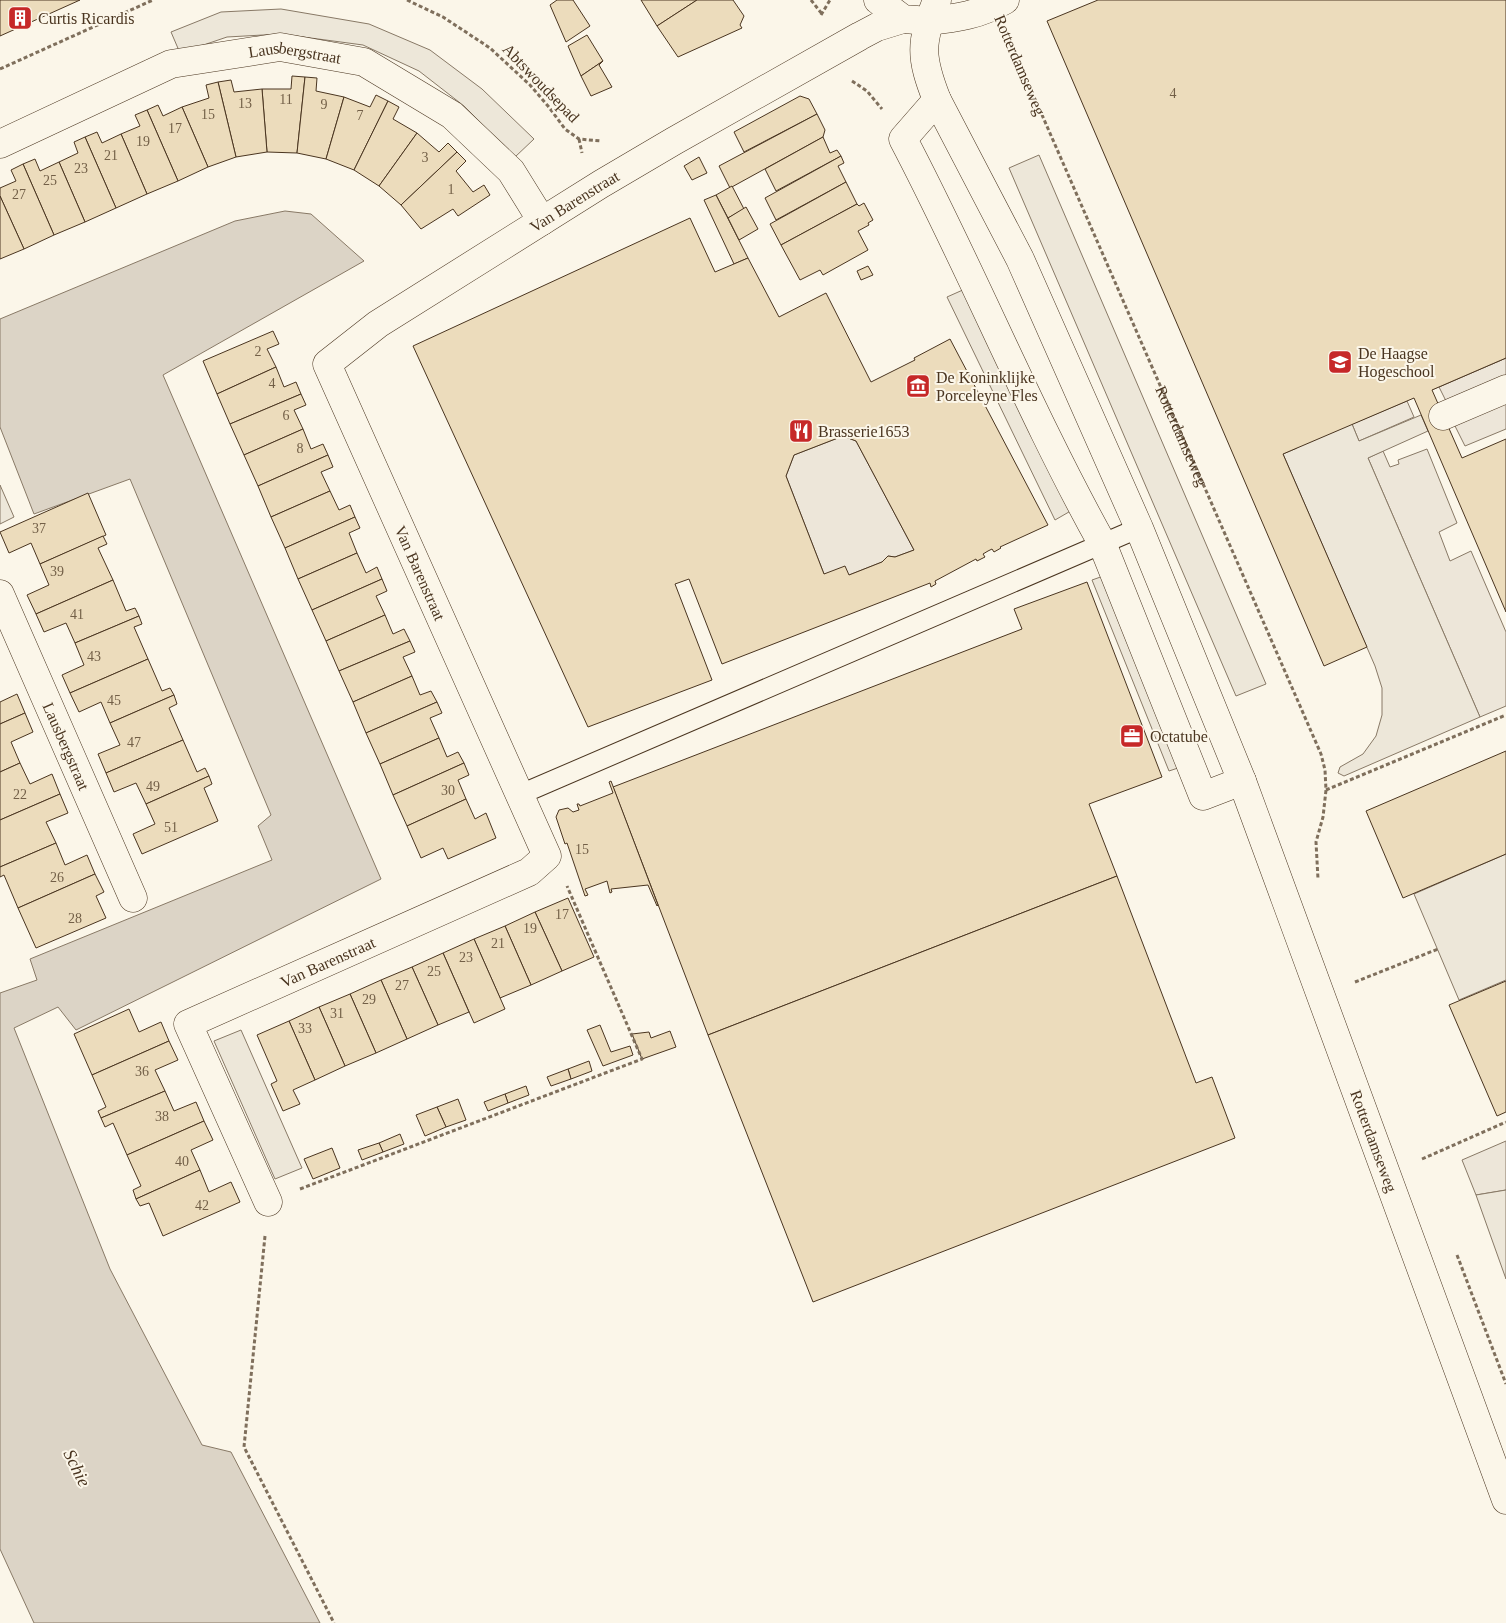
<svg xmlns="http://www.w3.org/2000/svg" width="1506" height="1623" viewBox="0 0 1506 1623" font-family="Georgia,serif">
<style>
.green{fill:#ede6d9;stroke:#887966}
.parking{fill:#ede7d9;stroke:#887966}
.water{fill:#dcd4c6;stroke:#887966}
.building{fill:#ecdcbc;stroke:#4a3520;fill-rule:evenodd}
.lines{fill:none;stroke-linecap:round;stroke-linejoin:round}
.lane-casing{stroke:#4a3520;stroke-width:21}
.street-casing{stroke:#4a3520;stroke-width:29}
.secondary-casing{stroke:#4a3520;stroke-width:29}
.path{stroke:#7f6f5c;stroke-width:3;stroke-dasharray:4 2.5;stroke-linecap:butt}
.lane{stroke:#fbf6e9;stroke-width:19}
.street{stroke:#fbf6e9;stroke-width:28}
.secondary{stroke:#fbf6e9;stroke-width:28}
.labels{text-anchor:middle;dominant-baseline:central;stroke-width:4;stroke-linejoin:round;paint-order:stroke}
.number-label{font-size:14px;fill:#725f47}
.poi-label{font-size:16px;fill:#4a3520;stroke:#fbf6e9;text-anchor:start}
.street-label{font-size:16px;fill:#4a3520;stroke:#fbf6e9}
.water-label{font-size:18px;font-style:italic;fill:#4a3520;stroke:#fbf6e9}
</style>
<rect width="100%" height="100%" fill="#fbf6e9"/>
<g class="green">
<path d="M1506,358v18l-60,25 -7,-14z"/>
<path d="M1407,401l7,16 -55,24 -7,-17z"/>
<path d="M1506,403v26l-41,17 -12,-24z"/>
<path d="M843,436l13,5 58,109 -19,7 -7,-1 -6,6 -33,13 -25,-1 -38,-98 8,-21z"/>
<path d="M1427,449l30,74 -18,9 11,29 21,-10 35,81v74l-26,11 -112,-259 15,-7 7,16 9,-3 -1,-4z"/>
<path d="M1506,1141v49l-30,5 -14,-35z"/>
</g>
<g class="parking">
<path d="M1506,0v358l-154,66 7,17 62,-26 7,16 -60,27 112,259 -136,59 -6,-3 2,-6 23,-13 13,-18 6,-21v-27l-7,-22 -92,-212 14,-6z"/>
<path d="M281,9l88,15 61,26 52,39 52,50 -19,18 -51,-51 -45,-35 -56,-26 -82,-11 -54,3 -47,16 -9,-21 50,-20z"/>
<path d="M1039,155l227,529 -30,12 -227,-528z"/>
<path d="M974,285l107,220 -26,15 -108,-223z"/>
<path d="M0,485l14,32 -14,7z"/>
<path d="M1109,574l75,192 -15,5 -77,-191z"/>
<path d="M1506,854v126l-47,20 -45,-106z"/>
<path d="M241,1030l61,138 -27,11 -61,-138z"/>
<path d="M1506,1190v89l-30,-84z"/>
</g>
<path class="water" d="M285,211l26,3 53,47 -201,114 218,504 -305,151 -18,-23 -44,21 96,241 92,176 29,7 89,171h-286l-34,-74v-556l37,-13 -7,-21 242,-99 -14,-34 13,-11 -141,-336 -96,35 -34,-87v-108l235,-98z"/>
<g class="building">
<path d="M0,0h80l-80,36z"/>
<path d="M557,0h16l17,26 -24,16 -16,-37z"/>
<path d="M641,0h56l-40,26z"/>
<path d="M697,0h36l11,16 -4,9 2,3 -64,29 -21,-31z"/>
<path d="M1098,0h408v358l-74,32 30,68 44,-19v173l-92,-214 -131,56 84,193 -43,19 -277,-645z"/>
<path d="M587,35l16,26 -22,15 -13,-30z"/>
<path d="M603,61l-4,4 13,22 -21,9 -10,-20z"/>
<path d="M292,76l13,1 -8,76 -30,-1 -5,-63h29z"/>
<path d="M305,77l12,1 -1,13 28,6 -18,62 -29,-6z"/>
<path d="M231,80l3,12 28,-3 5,63 -31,5 -18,-75z"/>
<path d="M218,82l18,75 -28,10 -26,-60 27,-9 -3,-13z"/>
<path d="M376,95l12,6 -34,69 -28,-11 18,-62 26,10z"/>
<path d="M800,96l9,3 8,15 -73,38 -10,-20z"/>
<path d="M388,101l11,6 -6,12 24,14 -38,53 -25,-16z"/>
<path d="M158,105l5,11 19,-9 26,60 -30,14 -31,-71z"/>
<path d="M147,110l31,71 -31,13 -26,-60 19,-8 -5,-11z"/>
<path d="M817,114l8,16 -2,7 -93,51 -11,-22z"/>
<path d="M97,132l5,11 19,-9 26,60 -31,14 -31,-71z"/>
<path d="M417,133l22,19 9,-9 9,9 -56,53 -22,-19z"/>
<path d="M85,137l31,71 -31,14 -26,-60 19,-9 -4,-11z"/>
<path d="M823,137l7,16 7,-3 4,6 -65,35 -11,-22z"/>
<path d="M457,152l9,9 -10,10 17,21 11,-7 6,10 -32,21 -5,-7 -32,20 -20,-24z"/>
<path d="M841,156l3,7 -6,3 8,16 -70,38 -11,-22z"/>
<path d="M699,157l8,16 -15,7 -8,-14z"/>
<path d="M35,159l5,12 19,-9 26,60 -31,13 -31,-71z"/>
<path d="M23,164l31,71 -30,14 -24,-53v-8l16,-7 -5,-11z"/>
<path d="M846,182l11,22 -76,41 -11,-21z"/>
<path d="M732,186l12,23 -16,9 -12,-23z"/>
<path d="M716,195l32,63 -14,6 -30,-64z"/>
<path d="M0,196l24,53 -24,10z"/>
<path d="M864,203l9,17 -5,3 1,2 -11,6 10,19 -45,25 -3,-5 -20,10 -19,-35 76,-41 2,2z"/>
<path d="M746,207l12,22 -19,11 -11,-22z"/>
<path d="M690,218l25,54 33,-14 31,59 47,-24 45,89 44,-22 -1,-2 36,-19 98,186 -48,22 1,1 -7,4 -2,-3 -4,2 -5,3 2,3 -8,4 -1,-2 -41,22 1,3 -5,3 -1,-4 -208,81 -33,-85 -14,5 37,96 -124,47 -175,-381zM843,436l13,5 58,109 -19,7 -7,-1 -6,6 -33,13 -4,-9 -21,8 -38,-98 8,-21z"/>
<path d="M868,266l5,9 -12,5 -4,-9z"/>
<path d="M273,331l6,13 -12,5 9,18 -59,27 -14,-33z"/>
<path d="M276,367l8,20 12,-5 5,12 -71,30 -13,-30z"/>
<path d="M301,394l5,11 -12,5 9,19 -59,26 -14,-31z"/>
<path d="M303,429l8,20 12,-5 5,11 -70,31 -14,-31z"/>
<path d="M328,455l5,12 -12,5 9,19 -59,26 -13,-31z"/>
<path d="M330,491l9,19 11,-5 5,12 -70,31 -14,-31z"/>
<path d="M88,493l18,42 -66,29 -9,-21 -22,10 -9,-21z"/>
<path d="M355,517l5,11 -11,5 8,20 -59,26 -13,-31z"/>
<path d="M103,536l4,8 -9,4 15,32 -77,34 -9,-19 22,-10 -9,-21z"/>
<path d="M357,553l9,20 11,-6 5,12 -70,31 -14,-31z"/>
<path d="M382,579l5,12 -11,5 9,19 -59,26 -14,-31z"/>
<path d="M113,580l13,31 9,-3 4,8 -64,27 -9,-20 -22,9 -8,-18z"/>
<path d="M1087,582l75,195 -73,27 28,72 -409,159 -95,-248 409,-158 -8,-20z"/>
<path d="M385,615l8,19 11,-5 6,12 -71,30 -13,-30z"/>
<path d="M139,616l3,8 -8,3 14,32 -78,34 -8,-18 22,-10 -9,-22z"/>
<path d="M410,641l5,11 -12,5 9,19 -59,26 -14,-31z"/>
<path d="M148,659l14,32 8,-3 4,7 -64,28 -9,-21 -22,10 -9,-19z"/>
<path d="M412,676l8,19 11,-4 6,11 -71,31 -13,-31z"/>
<path d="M17,694l8,19 -25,11v-22z"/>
<path d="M174,695l3,9 -8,4 14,32 -77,33 -8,-19 22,-9 -10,-22z"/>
<path d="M437,702l5,11 -12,5 9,20 -59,26 -14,-31z"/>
<path d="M25,713l8,19 -22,10 9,21 -20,9v-48z"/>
<path d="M439,738l8,19 11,-5 6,11 -71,32 -13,-31z"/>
<path d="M183,740l14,32 8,-4 4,8 -63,28 -10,-21 -22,9 -8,-19z"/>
<path d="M1506,751v103l-103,44 -37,-87z"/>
<path d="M20,763l10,21 22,-10 8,20 -60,26v-48z"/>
<path d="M464,763l5,12 -11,5 8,19 -59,27 -14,-31z"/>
<path d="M209,776l3,8 -8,4 14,33 -76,33 -9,-20 22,-10 -9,-20z"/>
<path d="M611,781l47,124 -1,1 -9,-21 -37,4 1,3 -2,1 -3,-12 -22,8 3,6 -3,1 -18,-53 -2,1 -9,-27 3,-7 9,-2 5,4 6,-2 -2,-6h2l1,2 33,-13 -4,-11z"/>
<path d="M60,794l8,19 -22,9 10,21 -56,24v-47z"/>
<path d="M466,799l9,20 11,-6 10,25 -48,21 -5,-11 -22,10 -14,-32z"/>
<path d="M56,843l9,22 22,-10 8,19 -77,34 -14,-33 -4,2v-10z"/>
<path d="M95,874l9,18 -8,4 10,22 -70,30 -18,-40z"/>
<path d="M1117,876l79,207 16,-6 23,61 -422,164 -105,-267z"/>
<path d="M568,898l26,59 -32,14 -27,-59z"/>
<path d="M535,912l27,59 -31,14 -26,-59z"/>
<path d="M505,926l26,59 -31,13 -26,-59z"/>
<path d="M474,939l31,70 -31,14 -31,-70z"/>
<path d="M443,953l26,59 -31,13 -26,-58z"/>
<path d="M412,967l26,58 -31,14 -26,-59z"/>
<path d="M381,980l26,59 -31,14 -26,-59z"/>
<path d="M1506,981v131l-9,4 -48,-111z"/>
<path d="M350,994l26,59 -31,13 -26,-59z"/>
<path d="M319,1007l26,59 -30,14 -26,-59z"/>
<path d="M129,1009l10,23 22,-10 8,19 -77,34 -18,-41z"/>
<path d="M289,1021l26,59 -22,10 7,14 -17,7 -12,-27 6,-3 -20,-46z"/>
<path d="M600,1025l11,27 19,-6 3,9 -30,11 -16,-36z"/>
<path d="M670,1031l6,16 -34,12 -10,-25 17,-2 2,6z"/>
<path d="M169,1041l9,19 -23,10 10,21 -64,27 -3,-7 8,-4 -14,-32z"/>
<path d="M589,1061l3,10 -21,8 -3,-10z"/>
<path d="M568,1069l3,10 -20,7 -4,-9z"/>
<path d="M526,1086l3,9 -21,8 -3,-9z"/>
<path d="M165,1091l9,20 22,-9 8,19 -77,34 -14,-32 -8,4 -4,-9z"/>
<path d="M505,1094l3,9 -20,8 -4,-9z"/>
<path d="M458,1099l8,21 -20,7 -9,-20z"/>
<path d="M437,1107l9,20 -21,9 -9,-21z"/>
<path d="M204,1121l9,19 -22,10 9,20 -64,29 -3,-9 8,-4 -14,-31z"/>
<path d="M400,1134l4,10 -21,8 -4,-9z"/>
<path d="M379,1143l4,9 -21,8 -4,-10z"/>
<path d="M332,1148l8,20 -27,11 -9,-20z"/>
<path d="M200,1170l9,22 22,-10 9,20 -77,34 -14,-33 -9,3 -4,-7z"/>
</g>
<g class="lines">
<defs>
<path id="lane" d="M519,795l620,-267"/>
<g id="street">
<path d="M878,0l25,19 14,1"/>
<path d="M937,100l-34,39c70,133 126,273 199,404l101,253 39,-15"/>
<path id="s2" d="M0,144l171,-80 109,-17 84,15 88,53 59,56 31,50"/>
<path d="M1443,416l63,-27"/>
<path id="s3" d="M0,594l133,304"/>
<path id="s4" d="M268,1202l-80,-178 341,-152 18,-16 -220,-492 51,-40 223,-140 73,-43 186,-105 17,-9 26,-8"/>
</g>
<g id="secondary">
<path id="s5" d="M937,0c-17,43 -17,57 0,100l83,159 119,269 103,253 264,719"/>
<path d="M928,21c30,-3 51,-6 77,-21"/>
</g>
</defs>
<use href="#lane" class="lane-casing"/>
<use href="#street" class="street-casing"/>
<use href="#secondary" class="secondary-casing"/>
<g class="path">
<path d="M407,0l36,17 47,31 40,37 18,21 17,23 14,10 22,2"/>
<path d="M811,0l11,14"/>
<path d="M821,15l9,-15"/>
<path id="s1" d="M1008,37l313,717 4,16 1,20 -3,27 -7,25 2,37"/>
<path d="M0,69l153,-69"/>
<path d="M852,81l15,10 15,18"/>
<path d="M579,139l3,14"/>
<path d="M1326,790l180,-75"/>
<path d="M1355,982l83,-33"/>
<path d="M1422,1159l84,-37"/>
<path d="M300,1189l342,-130 -75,-173"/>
<path d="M265,1236l-21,211 90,176"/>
<path d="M1457,1255l49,129"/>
</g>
<use href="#lane" class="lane"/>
<use href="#street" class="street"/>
<use href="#secondary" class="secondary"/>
</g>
<defs>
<symbol id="building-square" viewBox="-11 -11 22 22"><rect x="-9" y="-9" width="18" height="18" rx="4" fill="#c62828" stroke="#fbf6e9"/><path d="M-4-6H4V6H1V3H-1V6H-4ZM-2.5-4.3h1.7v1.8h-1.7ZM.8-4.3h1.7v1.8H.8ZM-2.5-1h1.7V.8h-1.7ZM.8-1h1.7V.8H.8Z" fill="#fff"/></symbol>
<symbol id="university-square" viewBox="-11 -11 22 22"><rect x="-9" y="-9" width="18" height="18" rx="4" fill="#c62828" stroke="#fbf6e9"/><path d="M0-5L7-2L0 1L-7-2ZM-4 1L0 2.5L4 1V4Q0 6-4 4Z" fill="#fff"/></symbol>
<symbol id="museum-square" viewBox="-11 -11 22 22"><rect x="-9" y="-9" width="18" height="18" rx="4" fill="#c62828" stroke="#fbf6e9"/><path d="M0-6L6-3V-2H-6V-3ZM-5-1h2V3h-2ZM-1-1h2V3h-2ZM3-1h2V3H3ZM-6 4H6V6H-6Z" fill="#fff"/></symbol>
<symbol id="restaurant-square" viewBox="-11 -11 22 22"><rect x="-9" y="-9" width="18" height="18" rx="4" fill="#c62828" stroke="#fbf6e9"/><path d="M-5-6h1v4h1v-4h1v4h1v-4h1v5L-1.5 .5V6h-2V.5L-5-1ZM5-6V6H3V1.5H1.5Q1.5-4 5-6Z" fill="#fff"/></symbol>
<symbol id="office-square" viewBox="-11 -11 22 22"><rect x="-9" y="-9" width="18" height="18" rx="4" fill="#c62828" stroke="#fbf6e9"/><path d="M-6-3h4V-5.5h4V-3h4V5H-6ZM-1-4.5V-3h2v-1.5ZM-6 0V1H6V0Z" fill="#fff"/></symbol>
</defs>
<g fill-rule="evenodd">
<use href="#building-square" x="6" y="4" width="28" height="28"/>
<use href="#university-square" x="1326" y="348" width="28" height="28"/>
<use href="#museum-square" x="904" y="372" width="28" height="28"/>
<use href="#restaurant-square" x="787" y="417" width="28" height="28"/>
<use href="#office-square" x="1118" y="722" width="28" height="28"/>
</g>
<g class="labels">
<g class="number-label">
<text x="1173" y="93">4</text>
<text x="286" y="99">11</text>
<text x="245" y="103">13</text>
<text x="324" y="104">9</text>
<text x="208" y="114">15</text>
<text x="360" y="115">7</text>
<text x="175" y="128">17</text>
<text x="143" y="141">19</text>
<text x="111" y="155">21</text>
<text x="425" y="157">3</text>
<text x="81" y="168">23</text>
<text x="50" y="180">25</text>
<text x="451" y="189">1</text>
<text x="19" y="194">27</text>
<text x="258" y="351">2</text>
<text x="272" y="383">4</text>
<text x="286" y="415">6</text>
<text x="300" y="448">8</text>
<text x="39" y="528">37</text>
<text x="57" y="571">39</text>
<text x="77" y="614">41</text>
<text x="94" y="656">43</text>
<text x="114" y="700">45</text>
<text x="134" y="742">47</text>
<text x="153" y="786">49</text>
<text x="448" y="790">30</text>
<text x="20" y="794">22</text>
<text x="171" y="827">51</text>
<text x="582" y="849">15</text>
<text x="57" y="877">26</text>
<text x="562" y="914">17</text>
<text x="75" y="918">28</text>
<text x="530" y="928">19</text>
<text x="498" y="943">21</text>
<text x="466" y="957">23</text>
<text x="434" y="971">25</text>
<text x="402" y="985">27</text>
<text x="369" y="999">29</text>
<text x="337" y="1013">31</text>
<text x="305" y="1028">33</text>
<text x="142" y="1071">36</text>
<text x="162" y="1116">38</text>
<text x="182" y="1161">40</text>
<text x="202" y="1205">42</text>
</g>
<g class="poi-label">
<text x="38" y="18">Curtis Ricardis</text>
<text x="1358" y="353">De Haagse<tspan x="1358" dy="18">Hogeschool</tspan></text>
<text x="936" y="377">De Koninklijke<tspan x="936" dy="18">Porceleyne Fles</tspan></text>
<text x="818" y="431">Brasserie1653</text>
<text x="1150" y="736">Octatube</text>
</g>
<g class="street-label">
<text stroke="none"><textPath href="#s2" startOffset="314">Lausbergstraat</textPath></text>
<text transform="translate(1020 65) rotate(67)">Rotterdamseweg</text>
<text transform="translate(541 83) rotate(46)">Abtswoudsepad</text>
<text stroke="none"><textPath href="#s4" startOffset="1428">Van Barenstraat</textPath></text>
<text stroke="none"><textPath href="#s1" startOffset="435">Rotterdamseweg</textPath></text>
<text transform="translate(420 573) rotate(66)">Van Barenstraat</text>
<text stroke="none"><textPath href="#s3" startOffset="166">Lausbergstraat</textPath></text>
<text stroke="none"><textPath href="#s4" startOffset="348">Van Barenstraat</textPath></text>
<text stroke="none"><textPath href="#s5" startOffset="1234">Rotterdamseweg</textPath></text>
</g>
<g class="water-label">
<text transform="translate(77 1468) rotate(64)">Schie</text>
</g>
</g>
</svg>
